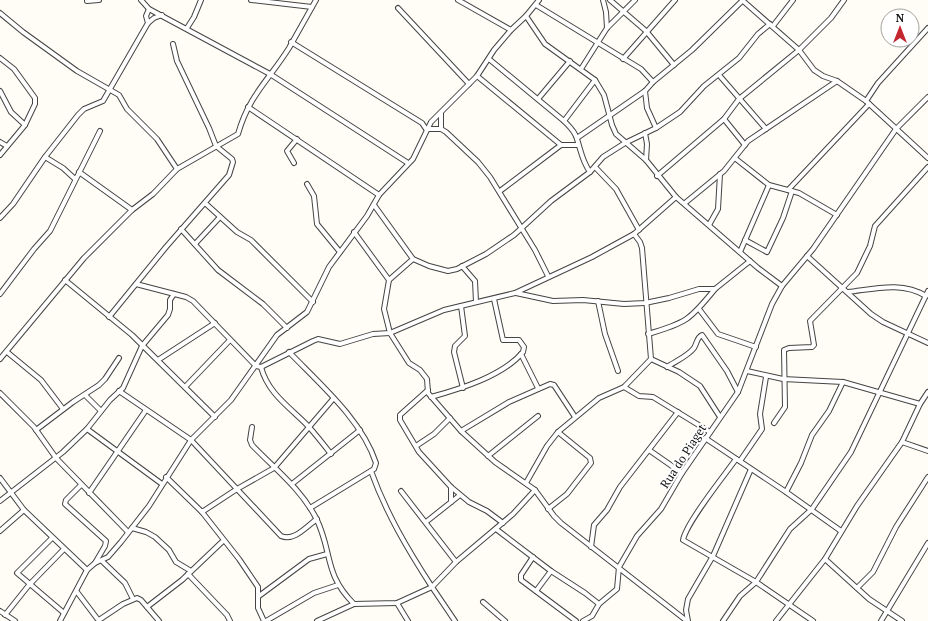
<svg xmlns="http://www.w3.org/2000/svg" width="928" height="621" viewBox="0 0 928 621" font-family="'PT Serif',serif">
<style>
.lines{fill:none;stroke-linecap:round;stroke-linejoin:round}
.street-casing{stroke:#444;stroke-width:6}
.street{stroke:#fff;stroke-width:4}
.labels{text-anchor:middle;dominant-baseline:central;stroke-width:4;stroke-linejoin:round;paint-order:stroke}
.street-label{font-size:12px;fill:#111;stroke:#fff}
</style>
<rect width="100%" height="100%" fill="#fffdf5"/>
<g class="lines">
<defs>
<g id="street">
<path d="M141,0l8,9 121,65 138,89"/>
<path d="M251,0l61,7"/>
<path d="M458,0l53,30"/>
<path d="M603,0l3,12 1,16"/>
<path d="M610,0l36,31 28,34"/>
<path d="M742,0l57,50 15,20 9,6 14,5 29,20 62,57"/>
<path d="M87,1l12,-1"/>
<path d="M536,5l105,64 12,13"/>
<path d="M398,8l71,76"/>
<path d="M0,13l23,19 54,39 42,24 8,14 30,30 20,30"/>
<path d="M526,16l19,28 50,36 9,15 8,30 4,9 30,26 30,37 82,71 24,18"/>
<path d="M148,23l-2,-7 3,-7"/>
<path d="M773,26l20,-26"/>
<path d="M187,28l7,-11 7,-17"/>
<path d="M291,42l131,81 4,6h15l5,3 32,30 12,15 45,73 13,26"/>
<path d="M0,58l14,11 21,29v6l-10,21"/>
<path d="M489,59l75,62c5,5 11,10 13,18 4,12 5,22 13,33"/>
<path d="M623,59l52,-59"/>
<path d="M581,69l26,-41 28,-28"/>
<path d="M719,75l47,54"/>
<path d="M477,76l84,69h17"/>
<path d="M0,91l11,21 14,13 -25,30"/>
<path d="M645,91l2,17 9,20"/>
<path d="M538,99l32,-38"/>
<path d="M866,101l12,-18 50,-55"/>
<path d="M248,107l131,88"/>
<path d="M441,113v16"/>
<path d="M724,119l21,26"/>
<path d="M564,121l31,-41"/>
<path d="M645,133l2,11 -1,16"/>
<path d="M577,138l68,-47 8,-9 39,-32 51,-50"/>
<path d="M0,142l7,4"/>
<path d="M45,157l18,11 12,11"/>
<path d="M736,159l33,26"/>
<path d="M294,163l-7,-12 10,-12"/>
<path d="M595,167l21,22 23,41"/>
<path d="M79,172l53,38"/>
<path d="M657,176l67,-57 15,-20 60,-49 32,-32 13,-18"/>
<path d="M307,184l7,12 3,28 23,28"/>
<path d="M788,190l81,-86"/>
<path d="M500,191l61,-46"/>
<path d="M205,203l32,29 14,8 62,62"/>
<path d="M685,203l39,-32 24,-30 89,-60"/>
<path d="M374,205l39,54 16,7 19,5 9,-2 29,-15 28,-19 37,-34 39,-29 13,-15 22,-14 31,-15 24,-16 24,-26 35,-28 19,-24 12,-10"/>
<path d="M0,218l13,-14 32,-47 33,-42 6,-6 19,-8 45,-78 6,-5 8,-3"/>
<path d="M709,225l9,-16 2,-35"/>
<path d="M181,229l37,41 45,34 24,24"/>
<path d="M354,232l35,48 -5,29 6,24 19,30 11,7 7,9 1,14 33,38 34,31 40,28 19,26 7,7 126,98"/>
<path d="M634,234l6,8 2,6 9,111 28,13 21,14 20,31"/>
<path d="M745,240l22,12 16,-34 9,-27"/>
<path d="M195,244l25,-27"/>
<path d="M740,252l29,-67 30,8 38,22"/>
<path d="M807,256l64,58 12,8 45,21"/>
<path d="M462,266l13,15 1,21"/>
<path d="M65,280l67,55 83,82"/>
<path d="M389,280l24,-21"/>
<path d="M136,284l50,13 7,4 63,65 5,1 52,-26 5,-2 22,5 33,-10 17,-1 54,-23 71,-17 77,-36 42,-23 42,-37"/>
<path d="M848,292c26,-3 54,-11 78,4"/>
<path d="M516,293l37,8 30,-1 41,4 21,-1 24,-5 30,-9h16l35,-28"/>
<path d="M0,294l34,-45 16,-18 50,-100"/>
<path d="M598,301l7,33 13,37"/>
<path d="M461,306l4,30 -10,10 -1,6 9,36"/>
<path d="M699,309l19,25 38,13"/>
<path d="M109,317l57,-70 63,-72 4,-13 -1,-3 -16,-13 -7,-18 -32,-67 -4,-17"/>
<path d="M648,334c38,-11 42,-14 67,-45"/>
<path d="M7,352l34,28 22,29"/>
<path d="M289,352c31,32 73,68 87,111l-2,6 -64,39"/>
<path d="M521,354l17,34"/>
<path d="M0,359l84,-101 48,-48 21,-16 24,-25 61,-35c11,-39 31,-54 51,-86 9,-16 18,-32 27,-48"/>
<path d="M158,360l57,-37"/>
<path d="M261,367c7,27 30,41 48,60 8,9 15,18 22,27"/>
<path d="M667,367c9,-6 21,-11 27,-19 3,-5 3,-11 8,-13l25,36 11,21"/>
<path d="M747,371l36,8 60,3 77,22"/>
<path d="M186,386l44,-46"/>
<path d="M624,387l15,9 14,1 57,35"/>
<path d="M428,390l-28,25v5l19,32 32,35 18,15 18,9 16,12"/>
<path d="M119,391l72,49 90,96c13,6 26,-10 36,-17"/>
<path d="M0,393l34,34 22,31 72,74"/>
<path d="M85,395l16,16"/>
<path d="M431,397c29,-8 72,-21 92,-45l1,-5 -5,-7h-16l-9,-41"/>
<path d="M774,423l11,-16 -1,-57 5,-2 23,-1 2,-2 -4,-24 47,-48 13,-27 5,-20 53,-59"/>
<path d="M252,427l-2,13 2,5c23,24 49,44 64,73 17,34 7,55 38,86"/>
<path d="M87,429l75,55"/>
<path d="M36,430l37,-28 26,-17 6,-6 14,-21"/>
<path d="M461,431l48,-29 41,-18 4,1 21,32"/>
<path d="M705,438l81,54 55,39"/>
<path d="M902,442l26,9"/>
<path d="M416,446l18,-12 16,-16"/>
<path d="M649,450l33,23"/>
<path d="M488,456l50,-40"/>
<path d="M736,459c-12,17 -50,64 -53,81l73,42 57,39"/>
<path d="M740,461l22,-32 -2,-15 6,-37"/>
<path d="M166,477l36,35 35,-23 37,-21 59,-69"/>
<path d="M0,478l24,32 63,60"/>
<path d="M526,483l21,-37 11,-14 41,-34 25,-11 27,-28"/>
<path d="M292,484l68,-54"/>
<path d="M81,485l-15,15 -1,4 41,37 -1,5 -10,17"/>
<path d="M401,491l55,71"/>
<path d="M786,492l15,-29 11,-28 17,-24 14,-29"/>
<path d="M89,493l57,-83"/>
<path d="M0,501l63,-49 24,-23 23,-29 13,-12 19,-42 26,-31 2,-6v-9l4,-6"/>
<path d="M451,502v-15"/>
<path d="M548,509l19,-15 24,-31 -1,-5 -32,-26"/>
<path d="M202,512l37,47 19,28v21l6,13"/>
<path d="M426,522l34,-27"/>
<path d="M132,528l14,4 9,5 14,13 7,12 15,9"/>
<path d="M496,529l55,42 34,22 14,11"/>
<path d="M0,531l24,-21"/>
<path d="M52,538l-35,35 47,40"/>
<path d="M591,547l3,-22 13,-15 13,-23 58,-75"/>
<path d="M533,557l-12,18v5l55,41"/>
<path d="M825,559l44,40 33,22"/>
<path d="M102,561l23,22 8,16"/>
<path d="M188,574l39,41 3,6"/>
<path d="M857,588l16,-16 23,-45 32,-50"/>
<path d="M536,591l15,-20"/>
<path d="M77,592l22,29"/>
<path d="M259,596l50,-37 18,-5"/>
<path d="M483,602l22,19"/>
<path d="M397,603l11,18"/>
<path d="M147,607l35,-27 41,-39"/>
<path d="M0,611l15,10"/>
<path d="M5,615l24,-30 35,-36"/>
<path d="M99,620l24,-16 14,-6 4,2 18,21"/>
<path d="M60,621l27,-51 8,-7 13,-6 13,-15 28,-36 42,-66 40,-40 46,-65 30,-23 22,-45 38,-51 12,-21 34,-36 18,-37 46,-46 17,-26 17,-20 15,-14 13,-16"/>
<path d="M266,621l48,-28 24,-8"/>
<path d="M317,621l37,-17 43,-1 35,-16c-24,-37 -46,-74 -61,-116"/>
<path d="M455,621l-23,-34 24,-25 57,-48 22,-24"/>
<path d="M583,621l9,-5 7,-12 18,-15 2,-22 18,-31 24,-27 21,-36 56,-81 34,-88 10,-18 31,-37 83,-120 32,-32"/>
<path d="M688,621l-2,-11 2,-11 25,-43 38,-87"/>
<path d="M723,621l17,-25 16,-14 34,-53 22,-20 39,-57 77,-161"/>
<path d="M776,621l49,-62 32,-53 45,-64 18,-38 8,-12"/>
<path d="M881,621l47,-78"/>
</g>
</defs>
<use href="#street" class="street-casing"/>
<use href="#street" class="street"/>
</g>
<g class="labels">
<g class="street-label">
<text transform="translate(683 456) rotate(-57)">Rua do Piaget</text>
</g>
</g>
<g transform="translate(900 28)"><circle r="19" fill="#ffffff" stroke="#a0a0a0"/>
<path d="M0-3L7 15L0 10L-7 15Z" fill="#c4262e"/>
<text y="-6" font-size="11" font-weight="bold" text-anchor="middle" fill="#111111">N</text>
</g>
</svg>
